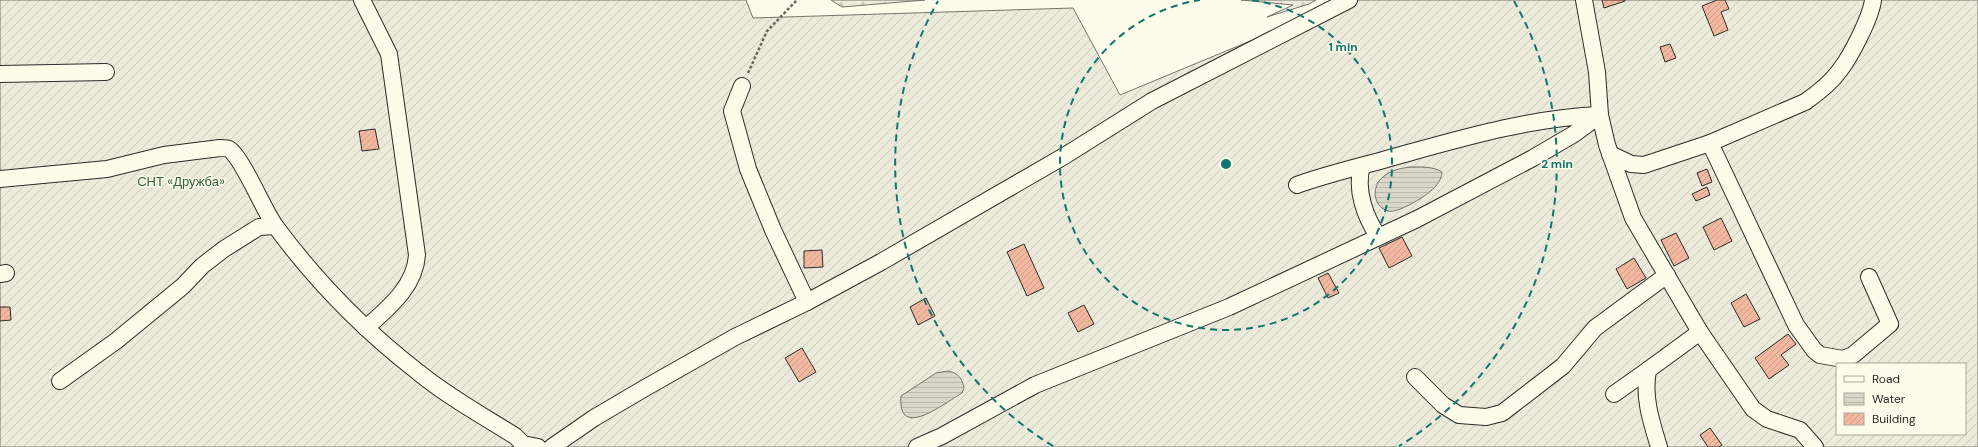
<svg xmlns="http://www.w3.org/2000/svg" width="1978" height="447" viewBox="0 0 1978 447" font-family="'DM Sans',sans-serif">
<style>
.forest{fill:url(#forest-firs);stroke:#74746e}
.garden{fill:url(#garden-furrows);stroke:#74746e;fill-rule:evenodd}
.water{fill:url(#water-rules);stroke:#74746e}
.building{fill:url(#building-hatch);stroke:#2b2b2b}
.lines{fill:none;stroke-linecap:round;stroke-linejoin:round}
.minor-casing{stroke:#2b2b2b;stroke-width:18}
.path{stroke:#6a6964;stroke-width:2.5;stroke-dasharray:3 2;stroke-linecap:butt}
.minor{stroke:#fdfbea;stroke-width:16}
.ring{fill:none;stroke:#0f766e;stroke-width:2;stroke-dasharray:7 5}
.labels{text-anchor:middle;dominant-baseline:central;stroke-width:3;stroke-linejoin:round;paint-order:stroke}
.park-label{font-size:13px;fill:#34623c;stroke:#fdfbea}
.centre{fill:#0f766e;stroke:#fdfbea;stroke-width:2}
.ring-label{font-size:12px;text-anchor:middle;font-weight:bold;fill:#0f766e;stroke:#fdfbea;stroke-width:3;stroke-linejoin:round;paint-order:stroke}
</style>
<defs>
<pattern id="forest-firs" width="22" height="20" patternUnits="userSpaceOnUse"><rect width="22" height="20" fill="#ecebdb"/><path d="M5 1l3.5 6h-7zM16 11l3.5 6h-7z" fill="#cbcabc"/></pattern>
<pattern id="garden-furrows" width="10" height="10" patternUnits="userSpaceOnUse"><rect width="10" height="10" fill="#ecebdb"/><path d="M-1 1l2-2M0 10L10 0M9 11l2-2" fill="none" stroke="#cbcabc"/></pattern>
<pattern id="water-rules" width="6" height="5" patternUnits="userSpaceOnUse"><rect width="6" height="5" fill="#d8d7c9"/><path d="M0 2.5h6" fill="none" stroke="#bab9ad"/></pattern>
<pattern id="building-hatch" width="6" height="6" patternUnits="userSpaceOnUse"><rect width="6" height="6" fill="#f2b8a0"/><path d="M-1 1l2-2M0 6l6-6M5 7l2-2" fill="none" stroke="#d09e8a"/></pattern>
</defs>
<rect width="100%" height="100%" fill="#fdfbea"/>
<g class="forest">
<path d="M831,0h94l-83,7z"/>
<path d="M1241,0h75l-7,4 -42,13 26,-12z"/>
</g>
<path class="garden" d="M0,0h746l7,18 320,-10 47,87 229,-95h629v447h-1978zM1837,364h128v70h-128z"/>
<g class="water">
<path d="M1409,167c10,0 24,-1 33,5 0,5 -3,10 -6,14 -6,8 -38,28 -48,25 -15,-4 -17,-25 -5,-34 8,-7 16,-8 26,-10z"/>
<path d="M948,371c10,2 14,7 16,17l-2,5c-16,9 -65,49 -61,3l35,-23z"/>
</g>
<g class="building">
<path d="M1602,0h23v1l-21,7z"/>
<path d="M1717,0h8l4,9 -8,3 7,18 -14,6 -12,-30z"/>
<path d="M1670,44l6,14 -11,4 -5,-15z"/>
<path d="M375,129l4,20 -17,2 -3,-20z"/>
<path d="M1707,169l5,13 -10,4 -5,-13z"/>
<path d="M1707,187l3,8 -14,6 -4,-7z"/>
<path d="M1721,218l11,23 -18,9 -11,-23z"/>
<path d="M1676,233l13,25 -15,8 -13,-26z"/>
<path d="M1402,237l10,19 -23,12 -10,-20z"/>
<path d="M1024,244l20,44 -17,8 -20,-44z"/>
<path d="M822,250l1,17 -19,1v-17z"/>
<path d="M1634,258l12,20 -19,11 -11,-20z"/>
<path d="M1328,273l11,20 -11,5 -10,-20z"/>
<path d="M1746,294l14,25 -16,8 -13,-24z"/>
<path d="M926,298l9,18 -17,9 -8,-18z"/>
<path d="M1084,305l10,19 -16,8 -10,-19z"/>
<path d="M0,307h10l1,13 -11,1z"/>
<path d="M1788,334l8,10 -15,11 8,10 -20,14 -14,-21z"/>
<path d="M802,348l14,24 -17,10 -14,-24z"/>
<path d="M1710,428l12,17 -3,2h-11l-8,-12z"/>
</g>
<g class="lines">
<defs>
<g id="minor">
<path d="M362,0l27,54 28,201c-2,32 -29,53 -51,73"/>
<path d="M1584,0l13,72 3,43 7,30 26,73 67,114 53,77 14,10 33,11 15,17"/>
<path d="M0,74l106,-2"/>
<path d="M742,86l-10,25 16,58 25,61 34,72"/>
<path d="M1710,143l86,182 18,25 6,5 23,4 10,-4 37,-31 -21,-47"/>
<path d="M1610,154l21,10 13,1 66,-22 95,-41c13,-9 26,-19 35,-32 11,-14 31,-53 33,-70"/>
<path d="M1362,166c-7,23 3,51 16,70"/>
<path d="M0,179l107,-10 57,-14 56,-7c3,0 7,0 9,1 14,9 35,63 47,78 40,54 89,104 142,145 29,24 65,44 97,64l8,8 15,3"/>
<path d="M0,274l6,-1"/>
<path d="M1415,377l28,28 16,10 27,2 16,-4 61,-47 32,-38 72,-53"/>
<path d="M60,381l56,-40 67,-55 19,-20 22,-17 35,-22 16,-1"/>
<path d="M1614,394l34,-24"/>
<path d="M552,447l42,-29 51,-30 90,-51 72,-35 74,-40 185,-107 86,-54 197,-101"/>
<path d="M917,447l25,-11 93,-51 194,-78 188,-88 116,-61 41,-24 26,-19c-72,3 -141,24 -210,43 -31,9 -63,16 -93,27"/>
<path d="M1659,447c-8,-26 -16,-50 -11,-77l52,-38"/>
</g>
</defs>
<use href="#minor" class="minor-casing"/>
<path class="path" d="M748,73l19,-42 30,-31"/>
<use href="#minor" class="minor"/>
</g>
<g class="ring">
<path d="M1252 0A166 166 0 1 1 1200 0"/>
<path d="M1053 446A331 331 0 0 1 938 1M1514 1A331 331 0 0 1 1399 446"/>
</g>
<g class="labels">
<g class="park-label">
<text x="181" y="181">СНТ «Дружба»</text>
</g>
</g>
<circle cx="1226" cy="164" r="6" class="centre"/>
<g class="ring-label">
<text x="1343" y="51">1 min</text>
<text x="1557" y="168">2 min</text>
</g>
<rect x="1836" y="363" width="130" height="72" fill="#fdfbea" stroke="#a9a89e"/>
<rect x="1844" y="376" width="20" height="6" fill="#fdfbea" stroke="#a9a89e"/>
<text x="1872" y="383" font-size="12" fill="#2b2b2b">Road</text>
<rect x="1844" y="393" width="20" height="12" fill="url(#water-rules)" stroke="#a9a89e"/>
<text x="1872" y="403" font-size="12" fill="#2b2b2b">Water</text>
<rect x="1844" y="413" width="20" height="12" fill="url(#building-hatch)" stroke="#a9a89e"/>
<text x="1872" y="423" font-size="12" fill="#2b2b2b">Building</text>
</svg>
